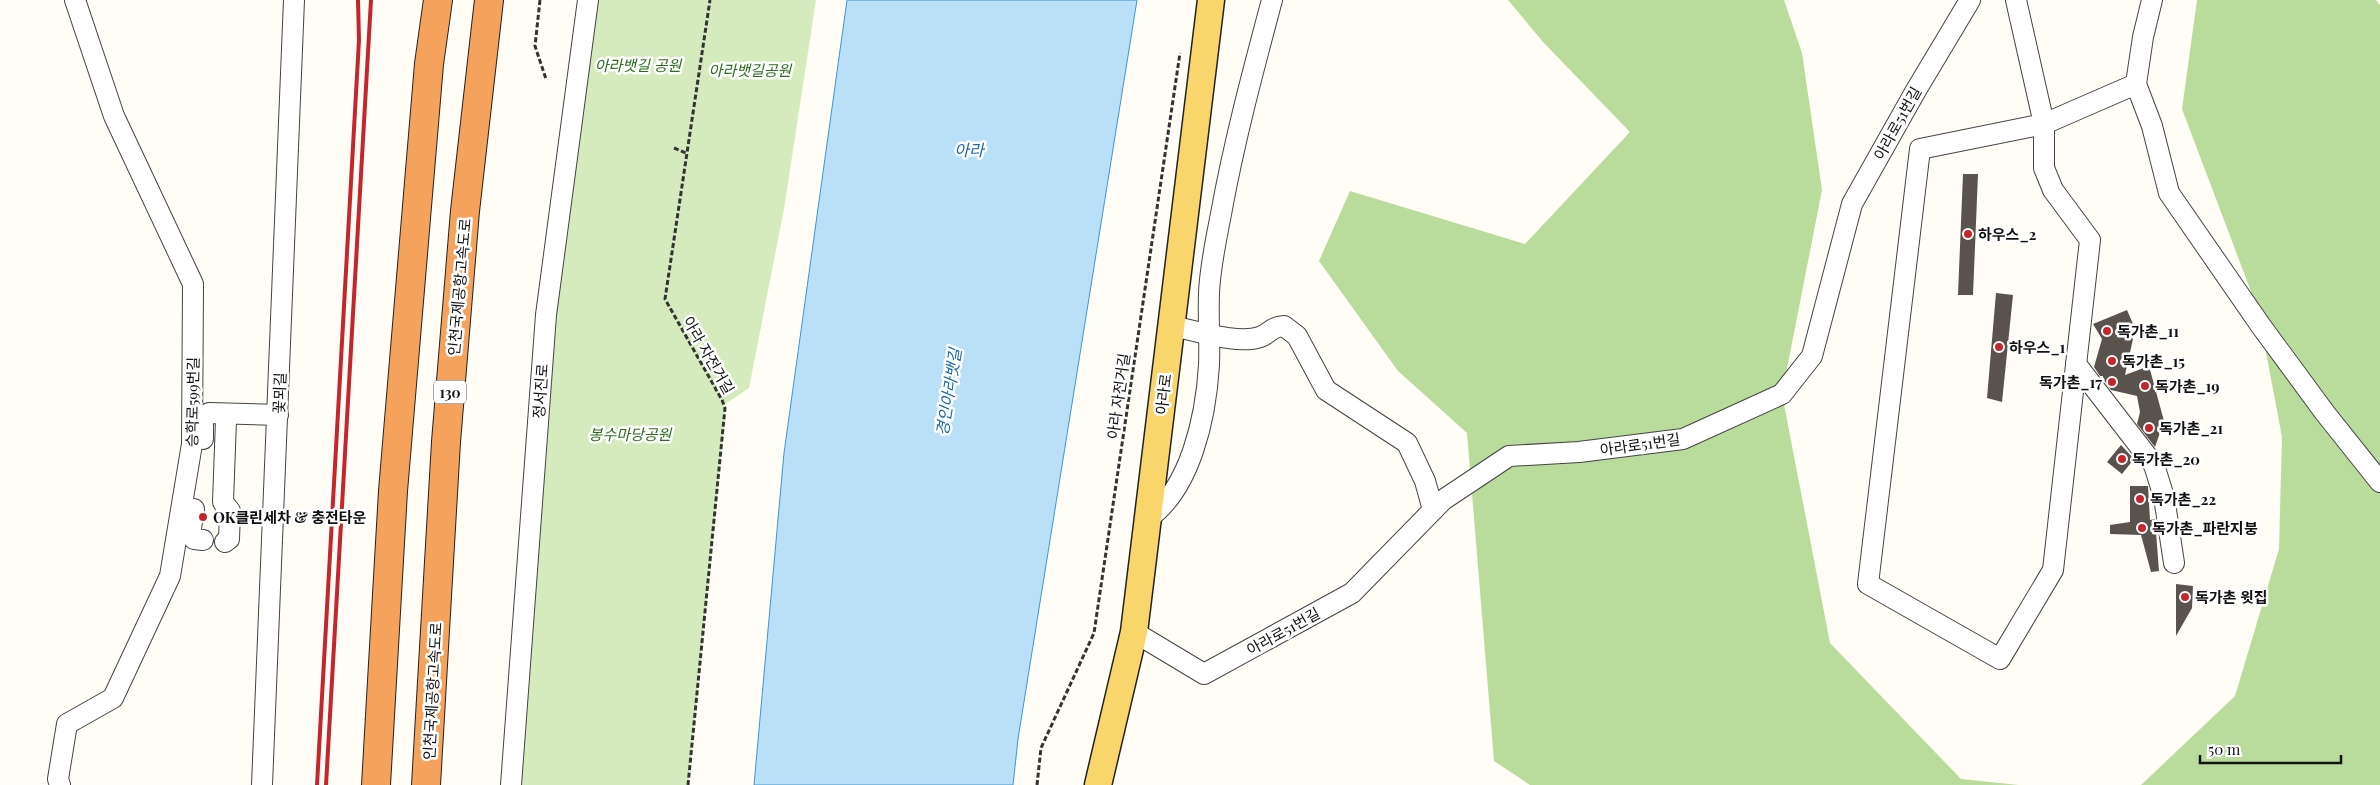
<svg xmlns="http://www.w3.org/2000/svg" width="2380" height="785" viewBox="0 0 2380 785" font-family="'Playfair Display','Noto Sans KR',serif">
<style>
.green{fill:#d5ebbd}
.forest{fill:#b9dc9c}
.water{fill:#b9e0f7;stroke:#3f96cf}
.building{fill:#5a524d}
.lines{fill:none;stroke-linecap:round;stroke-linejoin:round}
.minor-casing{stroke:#444;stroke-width:22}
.major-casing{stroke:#222;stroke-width:29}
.highway-casing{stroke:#222;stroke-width:30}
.path{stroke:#333;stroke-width:3;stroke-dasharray:5 2.5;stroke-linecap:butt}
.minor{stroke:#fff;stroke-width:20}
.major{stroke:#f9d66b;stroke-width:26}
.highway{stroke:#f5a25d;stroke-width:28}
.rail{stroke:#c4262e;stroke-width:4}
.poi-dot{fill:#c4262e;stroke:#fff;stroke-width:2}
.labels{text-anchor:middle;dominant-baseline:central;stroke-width:5;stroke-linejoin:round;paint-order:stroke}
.shield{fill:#fff;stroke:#585858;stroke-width:1}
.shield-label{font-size:14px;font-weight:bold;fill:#111}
.park-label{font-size:15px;font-style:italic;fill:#2f6b1f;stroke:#fff}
.street-label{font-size:15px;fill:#111;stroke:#fff}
.poi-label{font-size:15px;font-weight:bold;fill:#111;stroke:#fff;text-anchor:start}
.water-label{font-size:16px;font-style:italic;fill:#1768a6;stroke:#fff}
</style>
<rect width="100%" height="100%" fill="#fffdf5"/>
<path class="green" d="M588,0h228l-32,209 -35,179 -25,17 1,12 -37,368h-177l35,-470z"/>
<g class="forest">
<path d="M1508,0h276l18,53 20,137 -40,204 48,249 131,136 58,6h-489l-36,-24 -27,-328 -69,-62 -79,-110 31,-70 175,53 105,-112 -87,-90z"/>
<path d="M2197,0h179l4,5v780h-239l94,-89 44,-147 3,-112 -24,-127 -76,-201z"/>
</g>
<path class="water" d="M847,0h290l-119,739 -5,46h-259l30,-332z"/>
<g class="building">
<path d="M1963,174h15l-5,121h-15z"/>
<path d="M1996,293l17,2 -11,107 -15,-4z"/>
<path d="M2127,310l6,14 -6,2 6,13 -8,36 24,-9 15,55 -9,26 -18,-23 3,-12 -3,-16 -26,-6 -8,-11v-3h-3l-6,-9 8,-28 -9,-15z"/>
<path d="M2121,445l13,14 -12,15 -15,-12z"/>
<path d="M2130,486h18l2,34 5,-1 4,52 -8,1 -10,-37 -31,-1v-9l20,-3z"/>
<path d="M2176,584l17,2 -1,22 -16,28z"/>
</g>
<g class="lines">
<defs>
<g id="minor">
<path d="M2016,0l28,124v44l9,22 37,50 -37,330 -53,89 -132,-75 52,-435 124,-25 92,-40"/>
<path d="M2152,0l-9,37 -7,47 16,42 17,67 92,133 64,87 55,69"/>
<path d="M1171,326c24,4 66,19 89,11 11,-4 10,-10 24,-11l13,10 29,54 81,53 18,38 8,29"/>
<path d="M2076,364l78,101 10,32 10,66"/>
<path d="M203,439v-20l6,-6 69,2"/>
<path d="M194,509l-4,25 4,5 9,1"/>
<path d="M1147,519c44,-30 59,-103 62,-154 1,-24 -1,-48 0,-72 1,-26 7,-53 12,-79 13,-72 32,-143 51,-214"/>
<path d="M225,542l4,-3 1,-28 -7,-9 3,-82 5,-6"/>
<path d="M1134,632l70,42 148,-81 91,-93 66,-44 70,-4 104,-13 99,-45 30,-38 40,-152 63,-112 55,-92"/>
<path d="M60,785l-2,-6 9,-55 46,-26 57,-122 22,-132 1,-160 -79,-168 -39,-116"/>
<path d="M262,785l32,-785"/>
<path d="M511,785l35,-470 42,-315"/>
</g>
<path id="major" d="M1098,785l36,-153 77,-632"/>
<g id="highway">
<path d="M376,785l17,-294 36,-427 9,-64"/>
<path d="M426,785l20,-343 19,-231 24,-211"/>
</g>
</defs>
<use href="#minor" class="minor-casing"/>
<use href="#major" class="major-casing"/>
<use href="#highway" class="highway-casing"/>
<g class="path">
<path d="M540,0l-5,46 11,33"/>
<path d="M674,148l12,5"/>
<path d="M688,785l37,-377 -3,-8 -57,-101 45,-299"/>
<path d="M1037,785l4,-37 53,-115 86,-580"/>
</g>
<use href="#minor" class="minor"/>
<use href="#major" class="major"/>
<use href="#highway" class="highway"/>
<g class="rail">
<path d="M317,785l42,-745 -1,-40"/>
<path d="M326,785l45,-785"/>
</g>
</g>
<g class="poi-dot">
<circle cx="1968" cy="234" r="5"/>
<circle cx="2107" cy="331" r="5"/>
<circle cx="1999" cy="347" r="5"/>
<circle cx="2112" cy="361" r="5"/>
<circle cx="2112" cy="382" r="5"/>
<circle cx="2145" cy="386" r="5"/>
<circle cx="2149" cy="428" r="5"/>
<circle cx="2122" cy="459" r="5"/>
<circle cx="2140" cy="499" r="5"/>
<circle cx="203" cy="517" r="5"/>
<circle cx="2142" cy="528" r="5"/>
<circle cx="2185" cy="597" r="5"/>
</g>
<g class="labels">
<rect class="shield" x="434" y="380.5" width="32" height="23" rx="4"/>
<g class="shield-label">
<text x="450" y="392">130</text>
</g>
<g class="park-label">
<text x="638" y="65">아라뱃길 공원</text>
<text x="750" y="70">아라뱃길공원</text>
<text x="630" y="434">봉수마당공원</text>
</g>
<g class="street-label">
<text transform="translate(1897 123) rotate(-61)">아라로51번길</text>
<text transform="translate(459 287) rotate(-85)">인천국제공항고속도로</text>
<text transform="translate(709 355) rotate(60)">아라 자전거길</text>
<text transform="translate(540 391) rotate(-86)">정서진로</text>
<text transform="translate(279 393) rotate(-88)">꽃뫼길</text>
<text transform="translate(1163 394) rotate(-83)">아라로</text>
<text transform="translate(1118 396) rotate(-82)">아라 자전거길</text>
<text transform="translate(192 402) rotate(-89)">승학로599번길</text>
<text transform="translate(1640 444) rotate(-8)">아라로51번길</text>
<text transform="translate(1283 631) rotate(-29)">아라로51번길</text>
<text transform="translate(432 691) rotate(-87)">인천국제공항고속도로</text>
</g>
<g class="poi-label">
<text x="1978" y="234">하우스_2</text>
<text x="2117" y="331">독가촌_11</text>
<text x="2009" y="347">하우스_1</text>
<text x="2122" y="361">독가촌_15</text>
<text x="2102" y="382" text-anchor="end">독가촌_17</text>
<text x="2155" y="386">독가촌_19</text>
<text x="2159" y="428">독가촌_21</text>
<text x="2132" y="459">독가촌_20</text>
<text x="2150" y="499">독가촌_22</text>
<text x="213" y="517">OK클린세차 &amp; 충전타운</text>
<text x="2152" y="528">독가촌_파란지붕</text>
<text x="2195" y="597">독가촌 윗집</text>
</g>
<g class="water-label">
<text x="969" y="149">아라</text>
<text transform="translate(948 392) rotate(-81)">경인아라뱃길</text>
</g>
</g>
<path d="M2200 755v8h141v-8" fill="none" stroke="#111111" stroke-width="2.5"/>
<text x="2208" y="755" font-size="15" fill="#111111" stroke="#ffffff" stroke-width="4" paint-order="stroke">50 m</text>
</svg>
